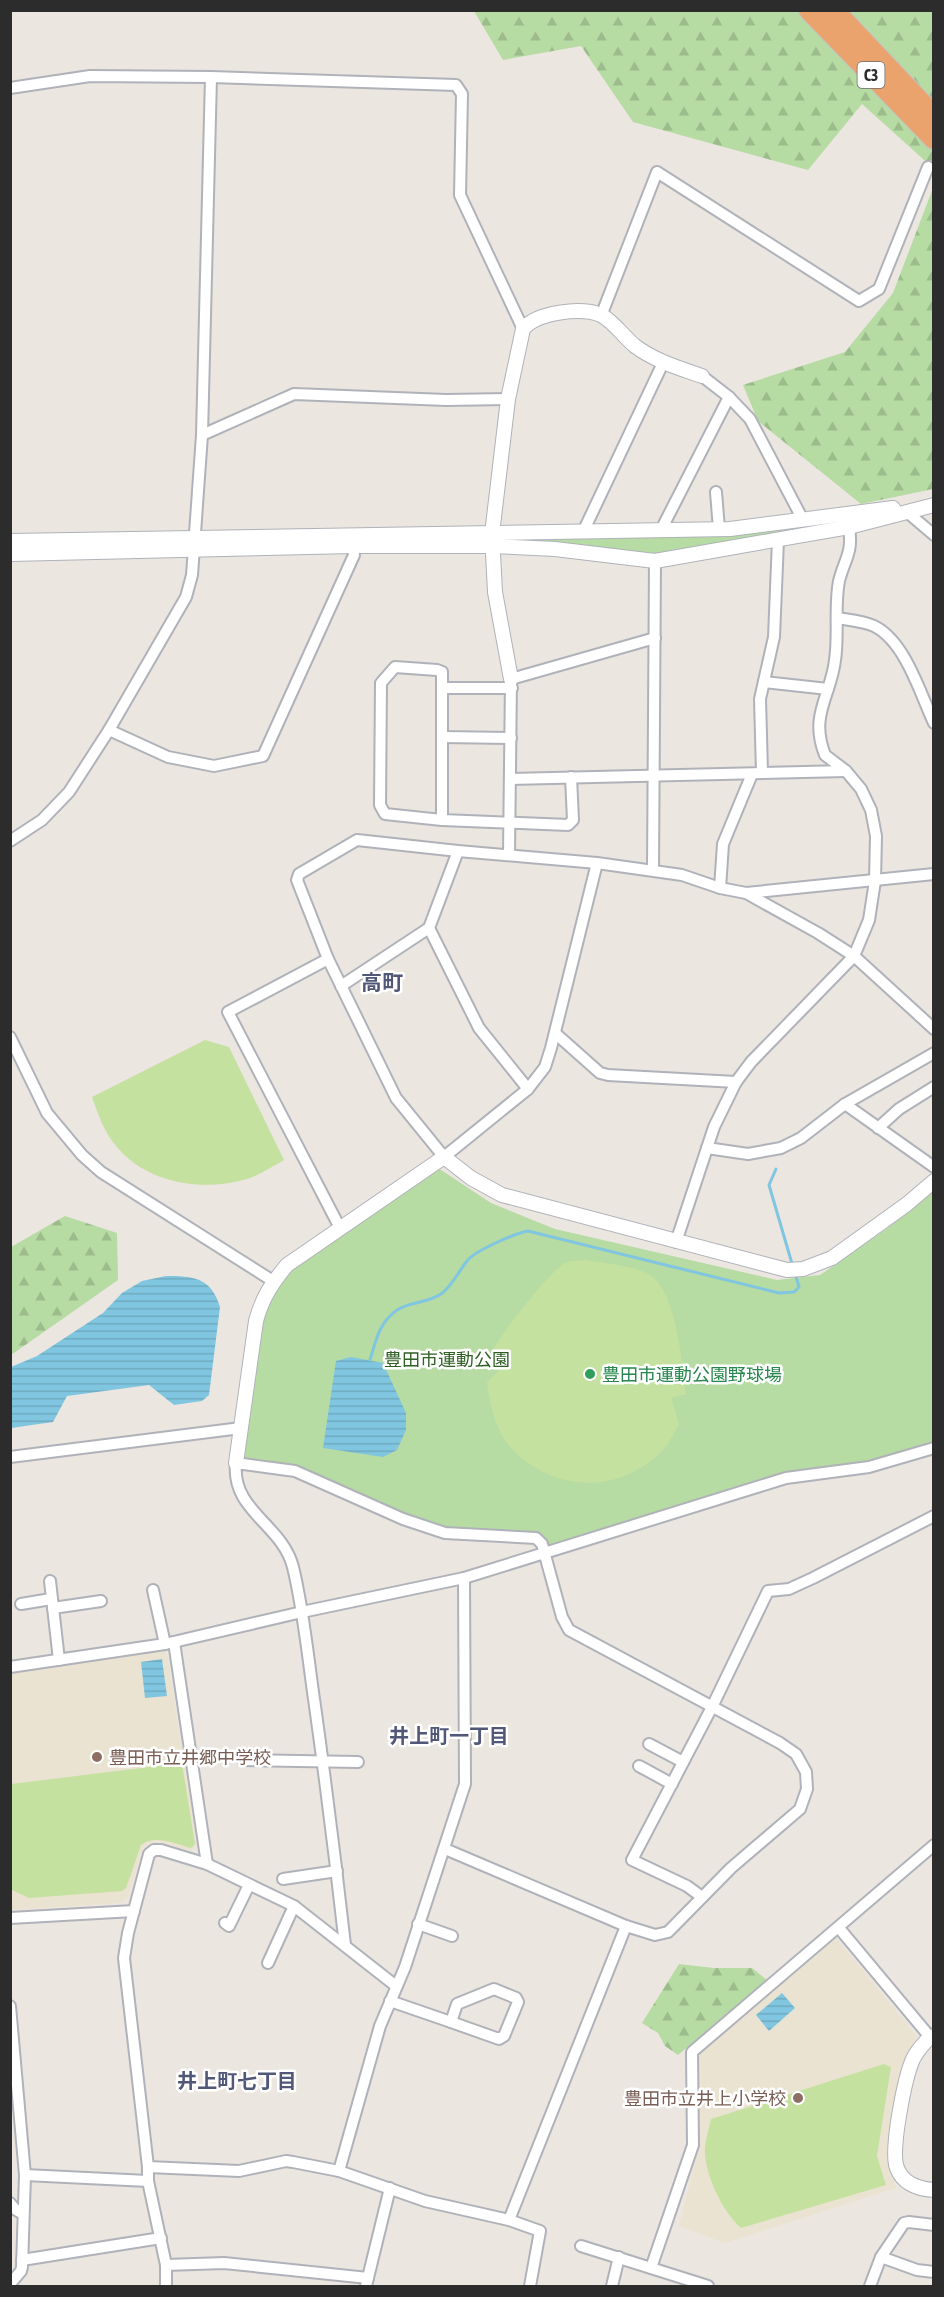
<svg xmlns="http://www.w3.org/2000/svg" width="944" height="2297" viewBox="0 0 944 2297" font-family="'Asap Condensed','Noto Sans JP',sans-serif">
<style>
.education{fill:#ebe3d1}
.green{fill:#b6dba3}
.forest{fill:url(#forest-firs)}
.pitch{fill:#c5e1a0}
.water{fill:url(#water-rules)}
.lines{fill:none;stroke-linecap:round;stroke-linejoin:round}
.stream{stroke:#80c6e0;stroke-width:3}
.minor-casing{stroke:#b0b2ba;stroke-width:14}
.tertiary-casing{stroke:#b0b2ba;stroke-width:16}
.motorway-casing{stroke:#c4c4c4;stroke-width:22}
.minor{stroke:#fff;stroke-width:10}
.tertiary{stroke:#fff;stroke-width:14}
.motorway{stroke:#eaa36c;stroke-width:20}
.leisure-dot{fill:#2e9e5b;stroke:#fff;stroke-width:2}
.education-dot{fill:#8d6e63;stroke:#fff;stroke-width:2}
.labels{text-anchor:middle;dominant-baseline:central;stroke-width:5;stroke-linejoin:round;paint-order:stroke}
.shield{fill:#fff;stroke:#6b6b6b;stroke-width:1.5}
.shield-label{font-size:16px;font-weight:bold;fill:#2c2c2c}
.park-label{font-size:18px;fill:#306024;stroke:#fff}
.leisure-label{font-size:18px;fill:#27864d;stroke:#fff;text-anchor:start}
.education-label{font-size:18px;fill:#785e54;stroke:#fff;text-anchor:start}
.neighbourhood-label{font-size:20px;font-weight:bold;fill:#515877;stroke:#fff}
.quarter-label{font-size:21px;font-weight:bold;fill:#515877;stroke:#fff}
</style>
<defs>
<pattern id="forest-firs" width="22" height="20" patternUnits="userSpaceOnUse" patternTransform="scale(1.5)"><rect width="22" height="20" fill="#b6dba3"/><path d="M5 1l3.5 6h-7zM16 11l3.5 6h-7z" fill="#9dbc8c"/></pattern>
<pattern id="water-rules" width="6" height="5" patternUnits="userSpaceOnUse" patternTransform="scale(1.5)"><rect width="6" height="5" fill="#80c6e0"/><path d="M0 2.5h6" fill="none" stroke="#6faac0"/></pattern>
</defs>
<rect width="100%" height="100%" fill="#ebe6e0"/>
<g class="education">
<path d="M162,1650l5,3 30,193 -6,5 -31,-9 -13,2 -4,4 -15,49 -7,6 -108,7 -2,-2 -1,-236z"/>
<path d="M836,1938l81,98 -15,36 -15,77 2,19 7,20 -171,55 -46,-17 20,-80 -1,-93z"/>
</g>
<g class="green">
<path d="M888,513l-57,12 -169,29h-32l-117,-14v-4z"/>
<path d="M438,1168l53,35 64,26 222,51 43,-5 65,-45 48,-38v254l-75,18 -77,9 -232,76 -7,-11 -104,-9 -138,-53 -59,-19 22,-145 25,-39z"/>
</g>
<g class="forest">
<path d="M474,11h459v157l-71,-64 -54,66 -175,-48 -52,-76 -78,14z"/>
<path d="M933,188v301l-72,15 -103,-83 -15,-36 102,-33 48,-59z"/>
<path d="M65,1216l52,17 1,47 -107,75v-108z"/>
<path d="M679,1964l35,4h38l15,12 -89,75 -13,-9 -7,-13 -16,-10z"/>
</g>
<g class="pitch">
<path d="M205,1040l24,7 55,113c-11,6 -24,15 -37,19 -44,13 -100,5 -131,-33 -12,-14 -18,-32 -24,-49z"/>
<path d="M586,1260c17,3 55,6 68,18 23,21 28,86 32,116l-15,4 8,26c-5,9 -10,20 -17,27 -43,43 -106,42 -149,-1 -17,-17 -23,-45 -26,-68l18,-17 -13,-14c11,-18 57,-81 75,-89 6,-2 14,-1 19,-2z"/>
<path d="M182,1763l13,81 -4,4c-16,-4 -36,-14 -50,-3l-15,43 -4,3 -93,7 -17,-8 -1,-106z"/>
<path d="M884,2064l7,3 -14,89 9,29 -145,43c-18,-15 -38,-56 -36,-81 1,-9 4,-19 6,-28z"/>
</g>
<g class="water">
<path d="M166,1276c27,0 45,1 54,31l-11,88 -7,6 -28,4 -25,-20 -82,11 -14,26 -42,6v-61l26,-11 66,-43 19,-20 20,-12z"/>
<path d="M351,1357l32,6 23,50v17l-9,20 -14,7 -60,-9 13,-87z"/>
<path d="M162,1659l5,37 -22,2 -4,-36z"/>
<path d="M782,1993l13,15 -26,23 -13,-16z"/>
</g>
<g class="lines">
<g class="stream">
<path d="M776,1169l-7,16 24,82"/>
<path d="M370,1360c5,-16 8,-33 21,-45 13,-14 36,-11 50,-21 12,-9 17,-22 26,-33 7,-10 49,-28 61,-30l251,62 15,-1 5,-5 -4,-14"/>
</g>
<defs>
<g id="minor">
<path d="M10,88l80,-12 121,1 245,8 6,9 -2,101 63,134"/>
<path d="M601,316l56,-144 202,129 20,-12 49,-122"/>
<path d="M702,376l27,21 21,22 53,101"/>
<path d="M202,435l92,-41 152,6 62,-1"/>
<path d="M716,492l3,37"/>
<path d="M907,512l27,23"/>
<path d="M661,530l68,-133"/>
<path d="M583,532l80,-169"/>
<path d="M837,618c12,2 26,3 37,8 31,15 46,67 60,97"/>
<path d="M764,682l64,7"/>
<path d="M443,688h69"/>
<path d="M109,730l59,27 46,9 49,-10 91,-201 -1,-9"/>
<path d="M442,737l69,1"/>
<path d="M762,772l-2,-73 14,-62 4,-97"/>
<path d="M510,779l336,-8"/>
<path d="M442,820v-148l-5,-2 -42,-3 -14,16 -1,122 5,9 57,6 126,5 5,-5 -2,-43"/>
<path d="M10,841l32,-21 27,-28 40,-62 77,-133 6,-22 10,-140 9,-358"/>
<path d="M509,854l2,-175 144,-41"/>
<path d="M597,863l-46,185 -6,19 -17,22 -84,68 -48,-59 -68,-139 -31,-79 2,-6 58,-34 101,11 139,12 85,12 38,13 26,5 188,-19"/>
<path d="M653,870l2,-309"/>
<path d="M720,888l3,-44 29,-70"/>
<path d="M746,893l72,40 36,23 80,73"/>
<path d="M429,928l50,100 49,61"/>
<path d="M328,959l-100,53 112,216"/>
<path d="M341,986l88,-58 29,-77"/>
<path d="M555,1033l45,40 8,2 128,7"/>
<path d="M10,1037l37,76 35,42 19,17 172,109"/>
<path d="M845,1104l89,63"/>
<path d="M878,1128l21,-19 35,-22"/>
<path d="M707,1148l41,6 33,-6 20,-10 44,-34 89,-51"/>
<path d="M676,1242l38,-115 22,-45 15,-20 103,-106 15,-36 6,-39 1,-45 -5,-26 -10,-21 -15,-18 -21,-16c-16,-40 6,-59 10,-95 4,-26 -1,-54 4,-79 6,-23 14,-28 10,-54"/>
<path d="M10,1457l231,-29"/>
<path d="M50,1581l9,79"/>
<path d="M153,1590l12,54"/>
<path d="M21,1604l30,-5"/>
<path d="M53,1608l48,-7"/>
<path d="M174,1642l33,222"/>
<path d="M10,1667l155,-23 137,-32 162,-34 322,-100 83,-11 65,-19"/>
<path d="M649,1744l34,18"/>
<path d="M243,1760l115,2"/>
<path d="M639,1766l33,18"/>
<path d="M283,1879l54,-8"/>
<path d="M702,1897l-15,-11 -55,-26 80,-153 56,-116 21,-2 24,-11 121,-62"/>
<path d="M10,1918l124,-7"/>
<path d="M225,1923l4,3 20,-41"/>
<path d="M418,1924l34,12"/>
<path d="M839,1928l91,109 4,-3"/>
<path d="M345,1945c-9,-80 -19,-160 -30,-239 -7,-47 -11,-94 -22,-139 -11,-43 -62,-56 -57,-104l59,8 108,48 42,14 91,5 6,6 20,73 7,13 211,113 16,11 10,18 1,17 -7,20 -69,59 -63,64 -13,3 -29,-9 -181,-77"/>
<path d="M268,1963l26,-57"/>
<path d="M494,1989l22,9 2,4 -14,34 -5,3 -48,-17 6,-18z"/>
<path d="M390,2001l61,21"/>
<path d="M10,2006l15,169 -3,92 -1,4 -11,13"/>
<path d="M148,2167l91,4 47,-10 7,1 46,9 86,30 84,19 31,11 -10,55"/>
<path d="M339,2171l41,-145 25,-59 60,-183 -1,-206"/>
<path d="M25,2175l123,6"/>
<path d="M10,2203l6,7 7,4"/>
<path d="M509,2220l117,-294"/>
<path d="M581,2246l127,40"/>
<path d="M881,2257l36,13 17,2"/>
<path d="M22,2260l139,-22"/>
<path d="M166,2265l58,-2 144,15"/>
<path d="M651,2268l42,-123 -1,-93 242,-207"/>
<path d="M166,2286v-21l-18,-84v-14l-24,-209 4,-25 21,-79 5,-4h7l46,14 87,42 102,80"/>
<path d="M366,2286l24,-98"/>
<path d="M612,2286l7,-29"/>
<path d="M870,2286l11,-29 23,-34 5,-1 25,3"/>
</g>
<g id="tertiary">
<path d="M10,541l720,-12 163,-21"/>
<path d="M10,554l343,-8h139l63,3 100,12 194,-34 85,-22"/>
<path d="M511,679l-16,-87 -3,-58 16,-135 15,-70c14,-17 58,-22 78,-14 12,6 23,22 34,31 20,15 44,22 67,30"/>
<path d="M236,1463l20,-142c6,-23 16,-38 31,-56l157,-108 27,21 31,17 285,75 16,-1 29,-11 75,-54 27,-23"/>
<path d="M930,2037c-6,6 -13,14 -17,22 -8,18 -23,91 -16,109 6,16 21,21 37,22"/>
</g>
<g id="motorway">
<path d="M809,10l125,129"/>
<path d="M834,10l100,106"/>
</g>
</defs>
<use href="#minor" class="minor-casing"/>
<use href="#tertiary" class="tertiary-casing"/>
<use href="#motorway" class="motorway-casing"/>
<use href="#minor" class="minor"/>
<use href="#tertiary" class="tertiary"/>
<use href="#motorway" class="motorway"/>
</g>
<circle class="leisure-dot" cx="590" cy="1374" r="6"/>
<g class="education-dot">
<circle cx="97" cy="1757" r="6"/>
<circle cx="798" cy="2098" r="6"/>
</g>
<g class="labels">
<rect class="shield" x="857.5" y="62" width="27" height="26" rx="4.5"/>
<g class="shield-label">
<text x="871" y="75">C3</text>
</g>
<g class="park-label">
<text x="447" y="1359">豊田市運動公園</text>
</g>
<g class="leisure-label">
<text x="602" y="1374">豊田市運動公園野球場</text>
</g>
<g class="education-label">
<text x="109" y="1757">豊田市立井郷中学校</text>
<text x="786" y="2098" text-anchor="end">豊田市立井上小学校</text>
</g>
<g class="neighbourhood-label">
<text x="449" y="1735">井上町一丁目</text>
<text x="237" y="2080">井上町七丁目</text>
</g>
<g class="quarter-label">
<text x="382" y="982">高町</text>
</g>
</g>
<rect width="944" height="2297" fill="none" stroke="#2c2c2c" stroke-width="24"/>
</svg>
